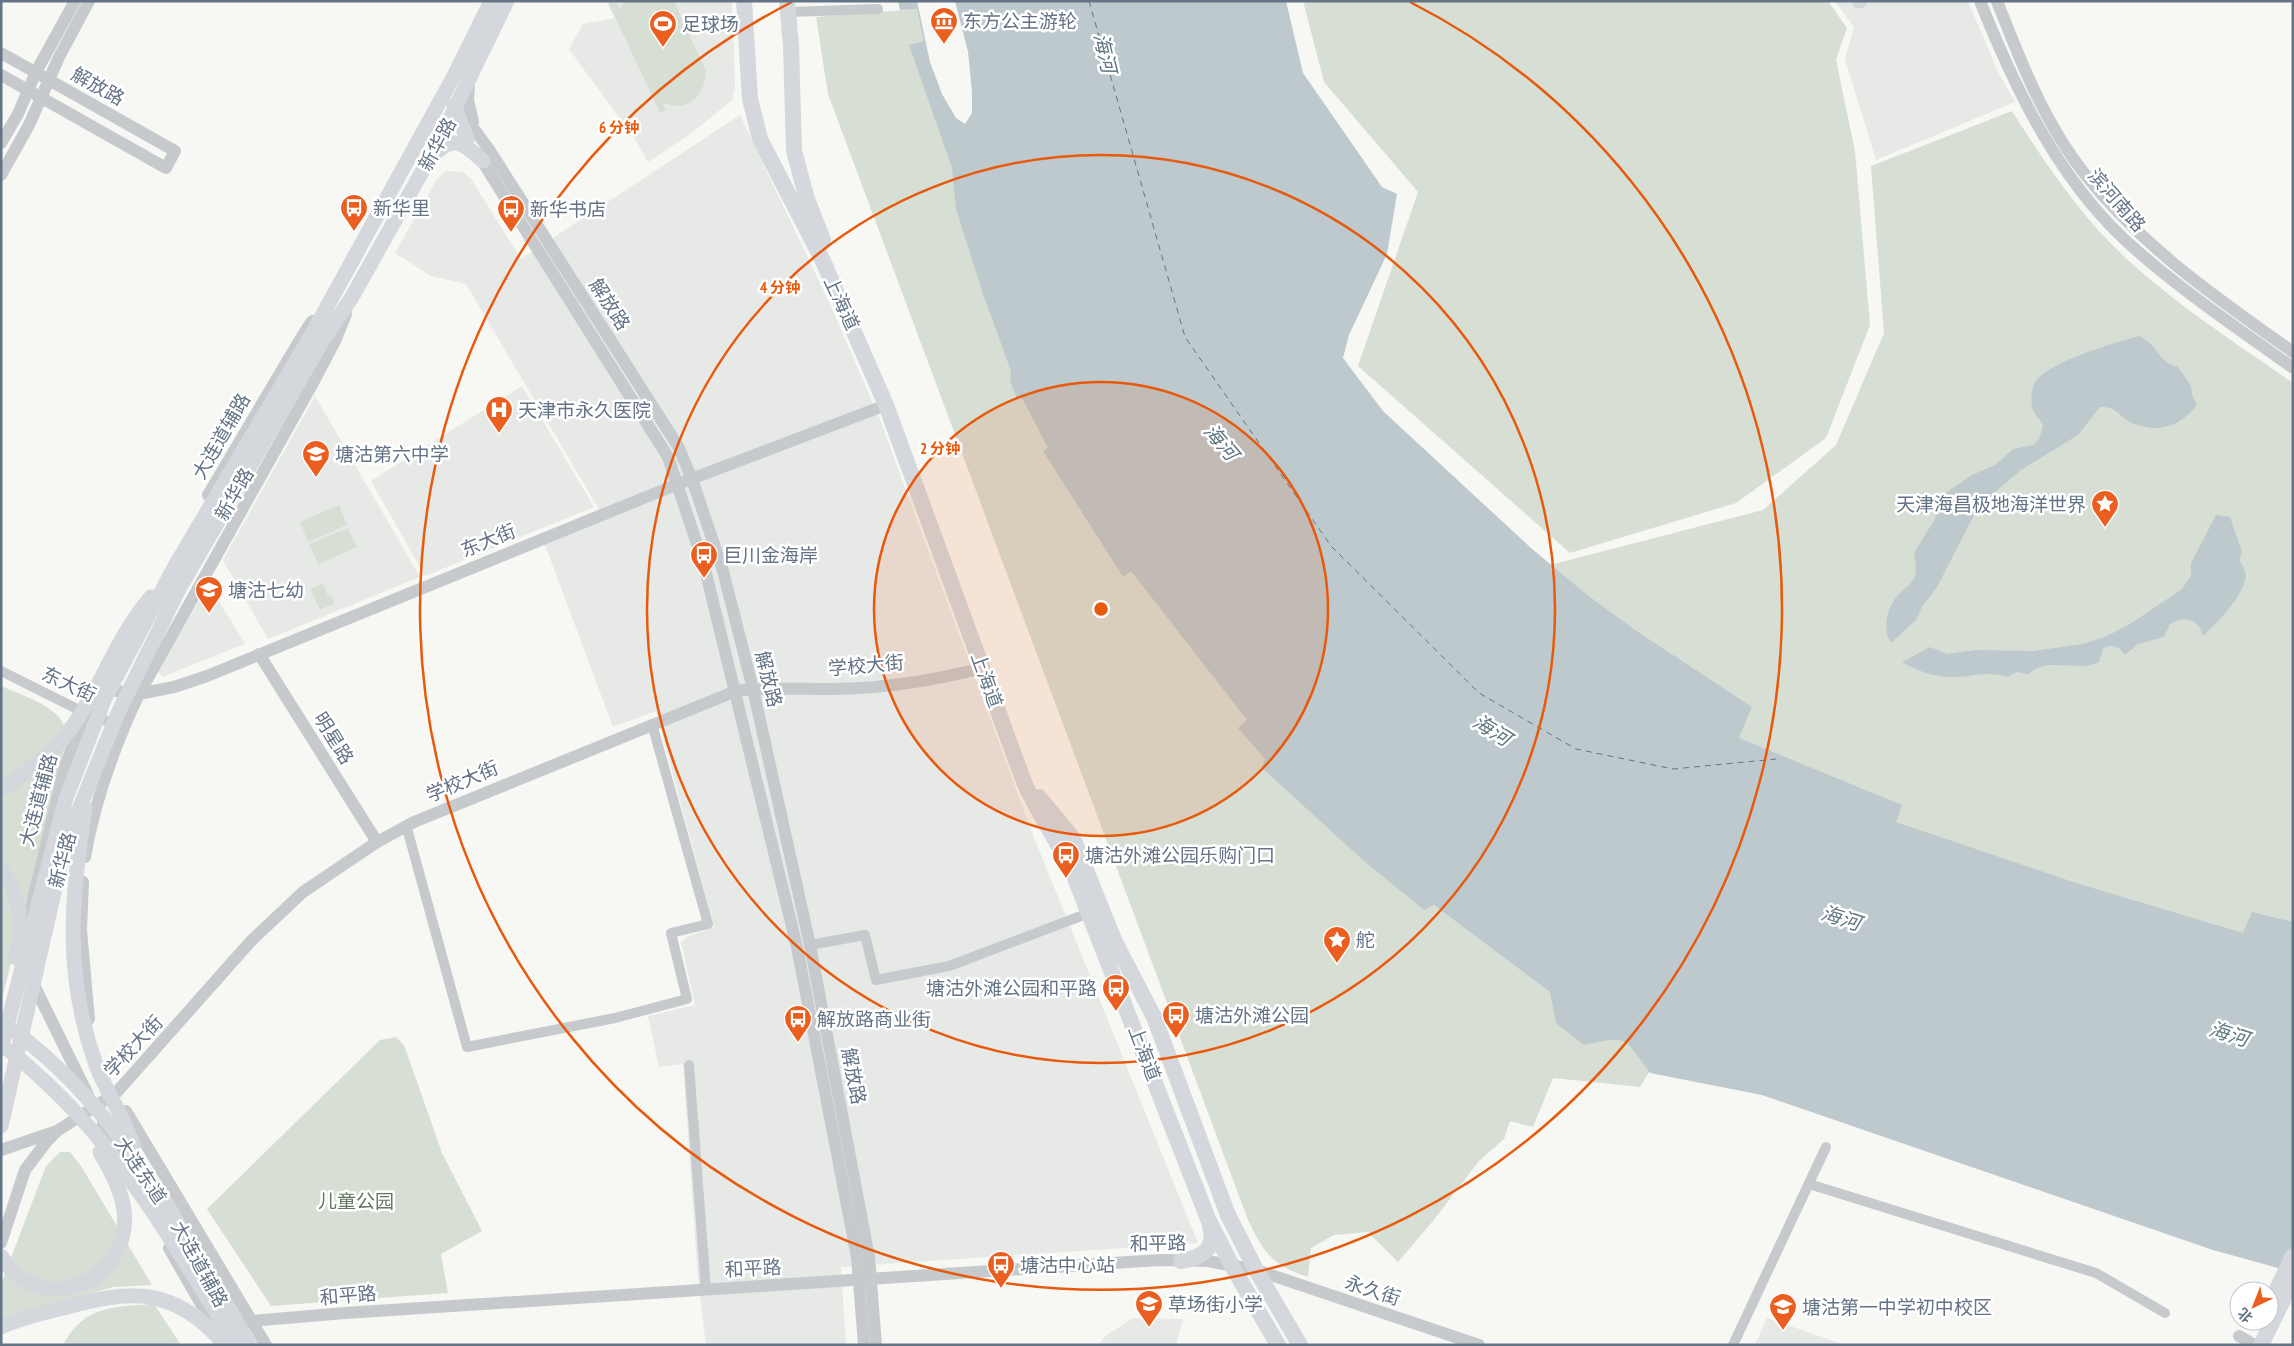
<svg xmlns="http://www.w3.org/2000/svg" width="2294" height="1346" viewBox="0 0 2294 1346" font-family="'PT Sans Narrow','Noto Sans SC',sans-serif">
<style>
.built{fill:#e7e9e7}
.green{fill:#d7dfd4}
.water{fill:#bec9cd}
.pier{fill:#f7f7f3}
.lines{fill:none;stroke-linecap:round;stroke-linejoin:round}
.ferry{stroke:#607782;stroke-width:1;stroke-dasharray:6 5;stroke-linecap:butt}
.minor{stroke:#c6cacd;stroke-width:10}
.tertiary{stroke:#c6cacd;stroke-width:12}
.secondary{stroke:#d4d8dd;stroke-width:15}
.primary{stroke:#d4d8dd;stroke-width:16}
.ring{fill:none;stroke:#e8590c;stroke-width:2.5}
.labels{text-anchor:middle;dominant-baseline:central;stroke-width:5;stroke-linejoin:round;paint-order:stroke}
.poi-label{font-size:19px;fill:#647486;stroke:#fff;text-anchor:start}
.street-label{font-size:19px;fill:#647486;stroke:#fff}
.park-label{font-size:19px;fill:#637860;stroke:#fff}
.water-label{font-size:20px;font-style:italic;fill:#607782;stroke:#fff}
.centre{fill:#e8590c;stroke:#fff;stroke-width:2.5}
.ring-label{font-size:15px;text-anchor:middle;font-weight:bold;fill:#e8590c;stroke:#fff;stroke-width:5;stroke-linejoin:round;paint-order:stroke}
</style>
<rect width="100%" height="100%" fill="#f7f7f3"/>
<g class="built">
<path d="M606,1h126l3,86 -3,13 -42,34 -42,28 -13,-23 -66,-90 14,-25 32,-6z"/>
<path d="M1835,1h133l30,71 17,30 -139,58 -31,-101 9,-32z"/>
<path d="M740,115l90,189 49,113 154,418 165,408 -357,24 5,78h-140l-8,-66 -15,-215 -24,3 -11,-51 47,-11 -14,-63 8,-6 25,-9 -58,-216 -43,16 -72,-193 58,-25 -133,-225 -35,-8 -36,-23 42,-74 9,-8 17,1 8,7 50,80z"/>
<path d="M522,386l72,121 -169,69 -54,-95z"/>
<path d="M315,396l105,181 -152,62 -45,-79z"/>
<path d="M209,585l36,59 -83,33 -5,-7z"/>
<path d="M1133,1318l50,1 -7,26h-77l5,-8z"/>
<path d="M1767,1318l78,27h-90z"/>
</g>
<g class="green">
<path d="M616,1l4,9 4,-9h50l32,70c0,24 -20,44 -44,31l4,8 -6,3 -51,-109z"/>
<path d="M1303,1h525l19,27 -11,32 19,91 15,174 -44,113 -90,65 -166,50 -212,-187 60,-174 -94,-110z"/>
<path d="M929,8l726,1054 -15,25 -87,-9 -20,49 -23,-6 -6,18 -25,22 -46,60 -35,41 -30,-30 -34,3 -23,13 -3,29c-35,-11 -45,-25 -60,-57l-420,-1126 -12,-77z"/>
<path d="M2012,111c26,41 54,83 87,120 55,60 127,105 194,152v568l-385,-116 -182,-97 -184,-171 221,-57 73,-65 48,-112 -13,-167z"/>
<path d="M339,505l8,20 -39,17 -8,-20z"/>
<path d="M348,528l9,19 -39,17 -9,-20z"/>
<path d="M323,583l5,13 3,-1 4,8 -15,7 -10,-21z"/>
<path d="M1,686c18,8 57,20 63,40 2,4 2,11 2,16l-65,261z"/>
<path d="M396,1037l8,8 38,108 40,78 -41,23 7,39 -177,13 -64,-97 173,-169z"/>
<path d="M60,1152h10l11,14 71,119 -39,2 -103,29 -9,4v-36l45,-118z"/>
<path d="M154,1304l27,41h-118c21,-40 51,-38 91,-41z"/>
</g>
<g class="water">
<path d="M898,1h388l17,72 79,114 15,7 -10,60 -38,81 -6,23 40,53 148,137 55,46 49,36 117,77 -13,31 163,67 -6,17 177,60 170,51 9,-21 41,10v350l-80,-22 -451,-155 -112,-22c-27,-36 -20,-38 -66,-28l-28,-22 -6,-31 -116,-87 -10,5 -60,-49 -102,-93 3,-9 -27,-31 9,-8 -116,-149 -8,6 -80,-126 5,-3 -26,-50 -5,1 -7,-18 1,-10 -28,-77 -27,-85 -4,-41 -43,-123 15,-4 -7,-32 -17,1z"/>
<path d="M2139,336c19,9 20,27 39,31l13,19 1,9 5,10c-15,19 -34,28 -59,20 -3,-1 -8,-2 -11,-5 -10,-7 -13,-14 -27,-13l-22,28 -57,35 -26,22 -21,23 -37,72 -15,20 -6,13 -25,23c-9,-14 -4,-35 6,-47 6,-7 14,-10 18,-20 2,-7 0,-16 -1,-23l21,-34 3,-13 6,-12 28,-19 23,-10 18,-16 20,-4 6,-6 4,-13c-2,-7 -10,-12 -11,-19 -1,-7 -1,-17 2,-23 11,-22 81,-41 105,-48z"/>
<path d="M2216,515l14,2 12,35 -3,8c2,3 5,7 6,11 6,18 -30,54 -42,65 -4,-18 -19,-20 -33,-12l-6,13 -26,7 -13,11c-5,-8 -14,-12 -22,-6l-4,13c-6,2 -13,5 -20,4 -16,0 -38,-5 -50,8l-12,-2 -10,5c-21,-6 -30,-1 -50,0 -21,1 -38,-5 -55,-15l28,-15 17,7 29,-4 57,1 50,-7 24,-8 23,-12 52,-35 9,-13v-13z"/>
</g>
<path class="pier" d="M917,1h38l13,51 4,40v21l-7,11 -9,-6 -14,-24 -12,-32z"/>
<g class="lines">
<path class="ferry" d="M1089,1l96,336 146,209 148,147 97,56 97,20 103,-10"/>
<g class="minor">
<path d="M788,12l90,-3"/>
<path d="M1,671l86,43 31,11"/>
<path d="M403,828l5,4 59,215 148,-29 72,-19 -16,-66 37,-9 -56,-200"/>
<path d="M810,945l55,-10 11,45 73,-14 140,-53"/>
<path d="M689,1065l17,225"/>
<path d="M1809,1184l287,89 69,40"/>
<path d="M1733,1345l93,-198"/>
</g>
<g class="tertiary">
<path d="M1980,1c34,85 76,174 144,238 52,48 112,88 169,129"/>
<path d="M1997,1c23,59 47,121 87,172 57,73 134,126 209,179"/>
<path d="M1,53l174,98 -9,17 -165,-93"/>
<path d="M469,83l-1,17 5,22"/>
<path d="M456,105l32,43 190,298 14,33 31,92 30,118 57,256 59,312 7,88"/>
<path d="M1,143l17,-29 18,-42 39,-71"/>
<path d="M477,153l191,304 36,108 93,382 60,310 7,88"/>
<path d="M1,175l28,-50 30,-68 30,-56"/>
<path d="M208,495l93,-157 11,-17"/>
<path d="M259,654l118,188"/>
<path d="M101,689l38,5 35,-7 33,-11 471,-192 208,-79"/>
<path d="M85,857c10,-58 29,-110 54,-163l175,-313 22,-42 10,-25"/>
<path d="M83,882l-2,48 8,89"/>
<path d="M28,920l36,-149 10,-30 15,-29"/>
<path d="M32,981l56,114"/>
<path d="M126,1111l140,234"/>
<path d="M103,1124l20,38"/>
<path d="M1,1150l53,-18"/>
<path d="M1,1243l24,-73 22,-29 10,-10 59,-38 135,-152 52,-49 74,-50 37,-20 322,-131c41,-5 81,0 122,-3 41,-2 85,-10 125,-20"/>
<path d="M169,1248l48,84"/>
<path d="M229,1323l116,-10 815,-53 47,1 49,9 223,75"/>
<path d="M2239,1336l15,9"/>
</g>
<g class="secondary">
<path d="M1859,1h1"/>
<path d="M454,105l13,34"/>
<path d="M434,155c20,-22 31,-10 49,6"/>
<path d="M1,790c26,-18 53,-37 71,-63 30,-41 45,-91 79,-130"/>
<path d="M85,808c-14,91 -21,165 10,254 10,29 29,54 38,83"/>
<path d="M1,869c21,27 21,56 15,89"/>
<path d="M14,1031c108,79 168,202 236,314"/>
<path d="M1,1049l65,-251 39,-100 70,-132 137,-232 143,-260 36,-73"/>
<path d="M10,1051c34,28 67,60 94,94 50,62 90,133 133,200"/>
<path d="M1,1126l64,-282 53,-131 61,-124 144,-249 29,-43 85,-152 70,-144"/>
<path d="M1,1256c40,66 137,24 122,-52 -4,-18 -14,-36 -23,-52"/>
<path d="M1,1327c20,-9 41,-14 62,-19 68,-19 112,-22 162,37"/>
</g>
<g class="primary">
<path d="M744,1l6,98 10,40 63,122 63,144 138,377c15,34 36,62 51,96l133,341 24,47 46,79"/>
<path d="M787,1l4,45 3,105 13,48 16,41"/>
<path d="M1039,797l34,41 42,104 39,75 74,198 28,55 44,75"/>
<path d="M1181,1261c20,-3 36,-12 29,-35"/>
<path d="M2277,1289l16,-33"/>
<path d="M2261,1345l32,-65"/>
</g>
</g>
<circle cx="1101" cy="609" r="227" fill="#e8590c" fill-opacity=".12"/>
<g class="ring">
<circle cx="1101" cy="609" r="227"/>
<circle cx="1101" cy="609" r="454"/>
<path d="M1410 2A681 681 0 1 1 792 2"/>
</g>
<defs>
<symbol id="museum-pin" viewBox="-11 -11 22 30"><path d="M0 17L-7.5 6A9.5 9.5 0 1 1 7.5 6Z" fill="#ea5f20" stroke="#fff"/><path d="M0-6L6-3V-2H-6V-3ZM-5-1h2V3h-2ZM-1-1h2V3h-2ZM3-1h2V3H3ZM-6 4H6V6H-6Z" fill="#fff"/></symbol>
<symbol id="stadium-pin" viewBox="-11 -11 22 30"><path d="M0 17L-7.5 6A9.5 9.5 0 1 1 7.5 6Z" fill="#ea5f20" stroke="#fff"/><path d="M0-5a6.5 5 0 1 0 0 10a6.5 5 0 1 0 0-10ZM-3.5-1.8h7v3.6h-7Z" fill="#fff"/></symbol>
<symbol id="bus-pin" viewBox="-11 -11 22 30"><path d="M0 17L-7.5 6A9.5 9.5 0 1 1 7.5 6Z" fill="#ea5f20" stroke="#fff"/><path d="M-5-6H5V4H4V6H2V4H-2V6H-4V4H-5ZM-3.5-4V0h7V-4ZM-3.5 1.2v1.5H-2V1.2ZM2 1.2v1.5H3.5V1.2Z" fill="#fff"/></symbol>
<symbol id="hospital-pin" viewBox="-11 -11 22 30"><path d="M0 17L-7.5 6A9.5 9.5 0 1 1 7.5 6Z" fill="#ea5f20" stroke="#fff"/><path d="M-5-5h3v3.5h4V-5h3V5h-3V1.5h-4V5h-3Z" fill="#fff"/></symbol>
<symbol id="school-pin" viewBox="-11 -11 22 30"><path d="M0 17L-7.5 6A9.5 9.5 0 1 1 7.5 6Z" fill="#ea5f20" stroke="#fff"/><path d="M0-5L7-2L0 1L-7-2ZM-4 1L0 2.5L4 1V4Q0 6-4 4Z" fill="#fff"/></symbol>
<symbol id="sight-pin" viewBox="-11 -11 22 30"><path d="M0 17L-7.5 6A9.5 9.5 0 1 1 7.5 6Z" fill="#ea5f20" stroke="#fff"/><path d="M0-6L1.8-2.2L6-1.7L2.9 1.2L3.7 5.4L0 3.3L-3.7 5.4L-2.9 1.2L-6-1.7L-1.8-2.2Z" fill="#fff"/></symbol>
</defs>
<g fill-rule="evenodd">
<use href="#museum-pin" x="928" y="5" width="32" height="43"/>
<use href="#stadium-pin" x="647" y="8" width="32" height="43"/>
<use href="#bus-pin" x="338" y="192" width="32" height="43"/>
<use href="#bus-pin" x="495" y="193" width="32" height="43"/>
<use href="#hospital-pin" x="483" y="394" width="32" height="43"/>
<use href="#school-pin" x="300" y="438" width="32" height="43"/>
<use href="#sight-pin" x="2089" y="488" width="32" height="43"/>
<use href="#bus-pin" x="688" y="539" width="32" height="43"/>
<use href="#school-pin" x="193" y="574" width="32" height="43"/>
<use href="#bus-pin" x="1050" y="839" width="32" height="43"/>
<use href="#sight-pin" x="1321" y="924" width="32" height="43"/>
<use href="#bus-pin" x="1100" y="972" width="32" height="43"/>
<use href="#bus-pin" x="1160" y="999" width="32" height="43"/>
<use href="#bus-pin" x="782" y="1003" width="32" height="43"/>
<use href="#bus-pin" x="985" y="1249" width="32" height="43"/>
<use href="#school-pin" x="1133" y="1288" width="32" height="43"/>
<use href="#school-pin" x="1767" y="1291" width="32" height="43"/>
</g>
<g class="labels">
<g class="poi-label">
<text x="963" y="21">东方公主游轮</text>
<text x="682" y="24">足球场</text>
<text x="373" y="208">新华里</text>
<text x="530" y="209">新华书店</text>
<text x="518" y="410">天津市永久医院</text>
<text x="335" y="454">塘沽第六中学</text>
<text x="2086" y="504" text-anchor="end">天津海昌极地海洋世界</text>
<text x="723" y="555">巨川金海岸</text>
<text x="228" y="590">塘沽七幼</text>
<text x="1085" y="855">塘沽外滩公园乐购门口</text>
<text x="1356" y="940">舵</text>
<text x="1097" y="988" text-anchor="end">塘沽外滩公园和平路</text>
<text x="1195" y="1015">塘沽外滩公园</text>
<text x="817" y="1019">解放路商业街</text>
<text x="1020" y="1265">塘沽中心站</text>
<text x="1168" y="1304">草场街小学</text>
<text x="1802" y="1307">塘沽第一中学初中校区</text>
</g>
<g class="street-label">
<text transform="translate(98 86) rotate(29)">解放路</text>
<text transform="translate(437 144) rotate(-62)">新华路</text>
<text transform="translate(2117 200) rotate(49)">滨河南路</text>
<text transform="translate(842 303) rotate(65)">上海道</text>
<text transform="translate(610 304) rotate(57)">解放路</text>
<text transform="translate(221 436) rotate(-60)">大连道辅路</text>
<text transform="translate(234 494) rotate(-60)">新华路</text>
<text transform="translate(488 540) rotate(-22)">东大街</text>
<text transform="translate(866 665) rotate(-5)">学校大街</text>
<text transform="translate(769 679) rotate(76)">解放路</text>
<text transform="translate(987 680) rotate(70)">上海道</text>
<text transform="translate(69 684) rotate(25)">东大街</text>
<text transform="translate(334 738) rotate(58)">明星路</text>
<text transform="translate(462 781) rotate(-23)">学校大街</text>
<text transform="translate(38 800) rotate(-75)">大连道辅路</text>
<text transform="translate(62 860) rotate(-75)">新华路</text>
<text transform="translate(133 1046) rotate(-47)">学校大街</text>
<text transform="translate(1145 1053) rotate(69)">上海道</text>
<text transform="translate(854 1076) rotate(79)">解放路</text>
<text transform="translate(141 1170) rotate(56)">大连东道</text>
<text transform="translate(1158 1243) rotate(-1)">和平路</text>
<text transform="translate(200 1264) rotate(61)">大连道辅路</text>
<text transform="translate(753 1268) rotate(-3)">和平路</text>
<text transform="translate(1373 1290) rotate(18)">永久街</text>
<text transform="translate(348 1295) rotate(-5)">和平路</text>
</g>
<g class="park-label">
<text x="356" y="1201">儿童公园</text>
</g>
<g class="water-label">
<text transform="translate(1105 53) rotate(77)">海河</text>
<text transform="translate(1221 442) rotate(50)">海河</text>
<text transform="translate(1492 730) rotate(32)">海河</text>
<text transform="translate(1841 918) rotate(17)">海河</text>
<text transform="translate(2229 1034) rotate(17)">海河</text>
</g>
</g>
<circle cx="1101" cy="609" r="8" class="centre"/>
<g class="ring-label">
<text x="619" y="133">6 分钟</text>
<text x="780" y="293">4 分钟</text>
<text x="940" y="454">2 分钟</text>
</g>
<rect width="2294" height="1346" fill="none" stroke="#647486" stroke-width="5"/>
<g transform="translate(2254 1306) rotate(223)"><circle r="24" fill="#ffffff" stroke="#c1c7cf"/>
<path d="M0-4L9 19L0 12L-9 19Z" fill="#ea5f20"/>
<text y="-8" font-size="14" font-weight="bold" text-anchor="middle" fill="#647486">北</text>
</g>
</svg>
